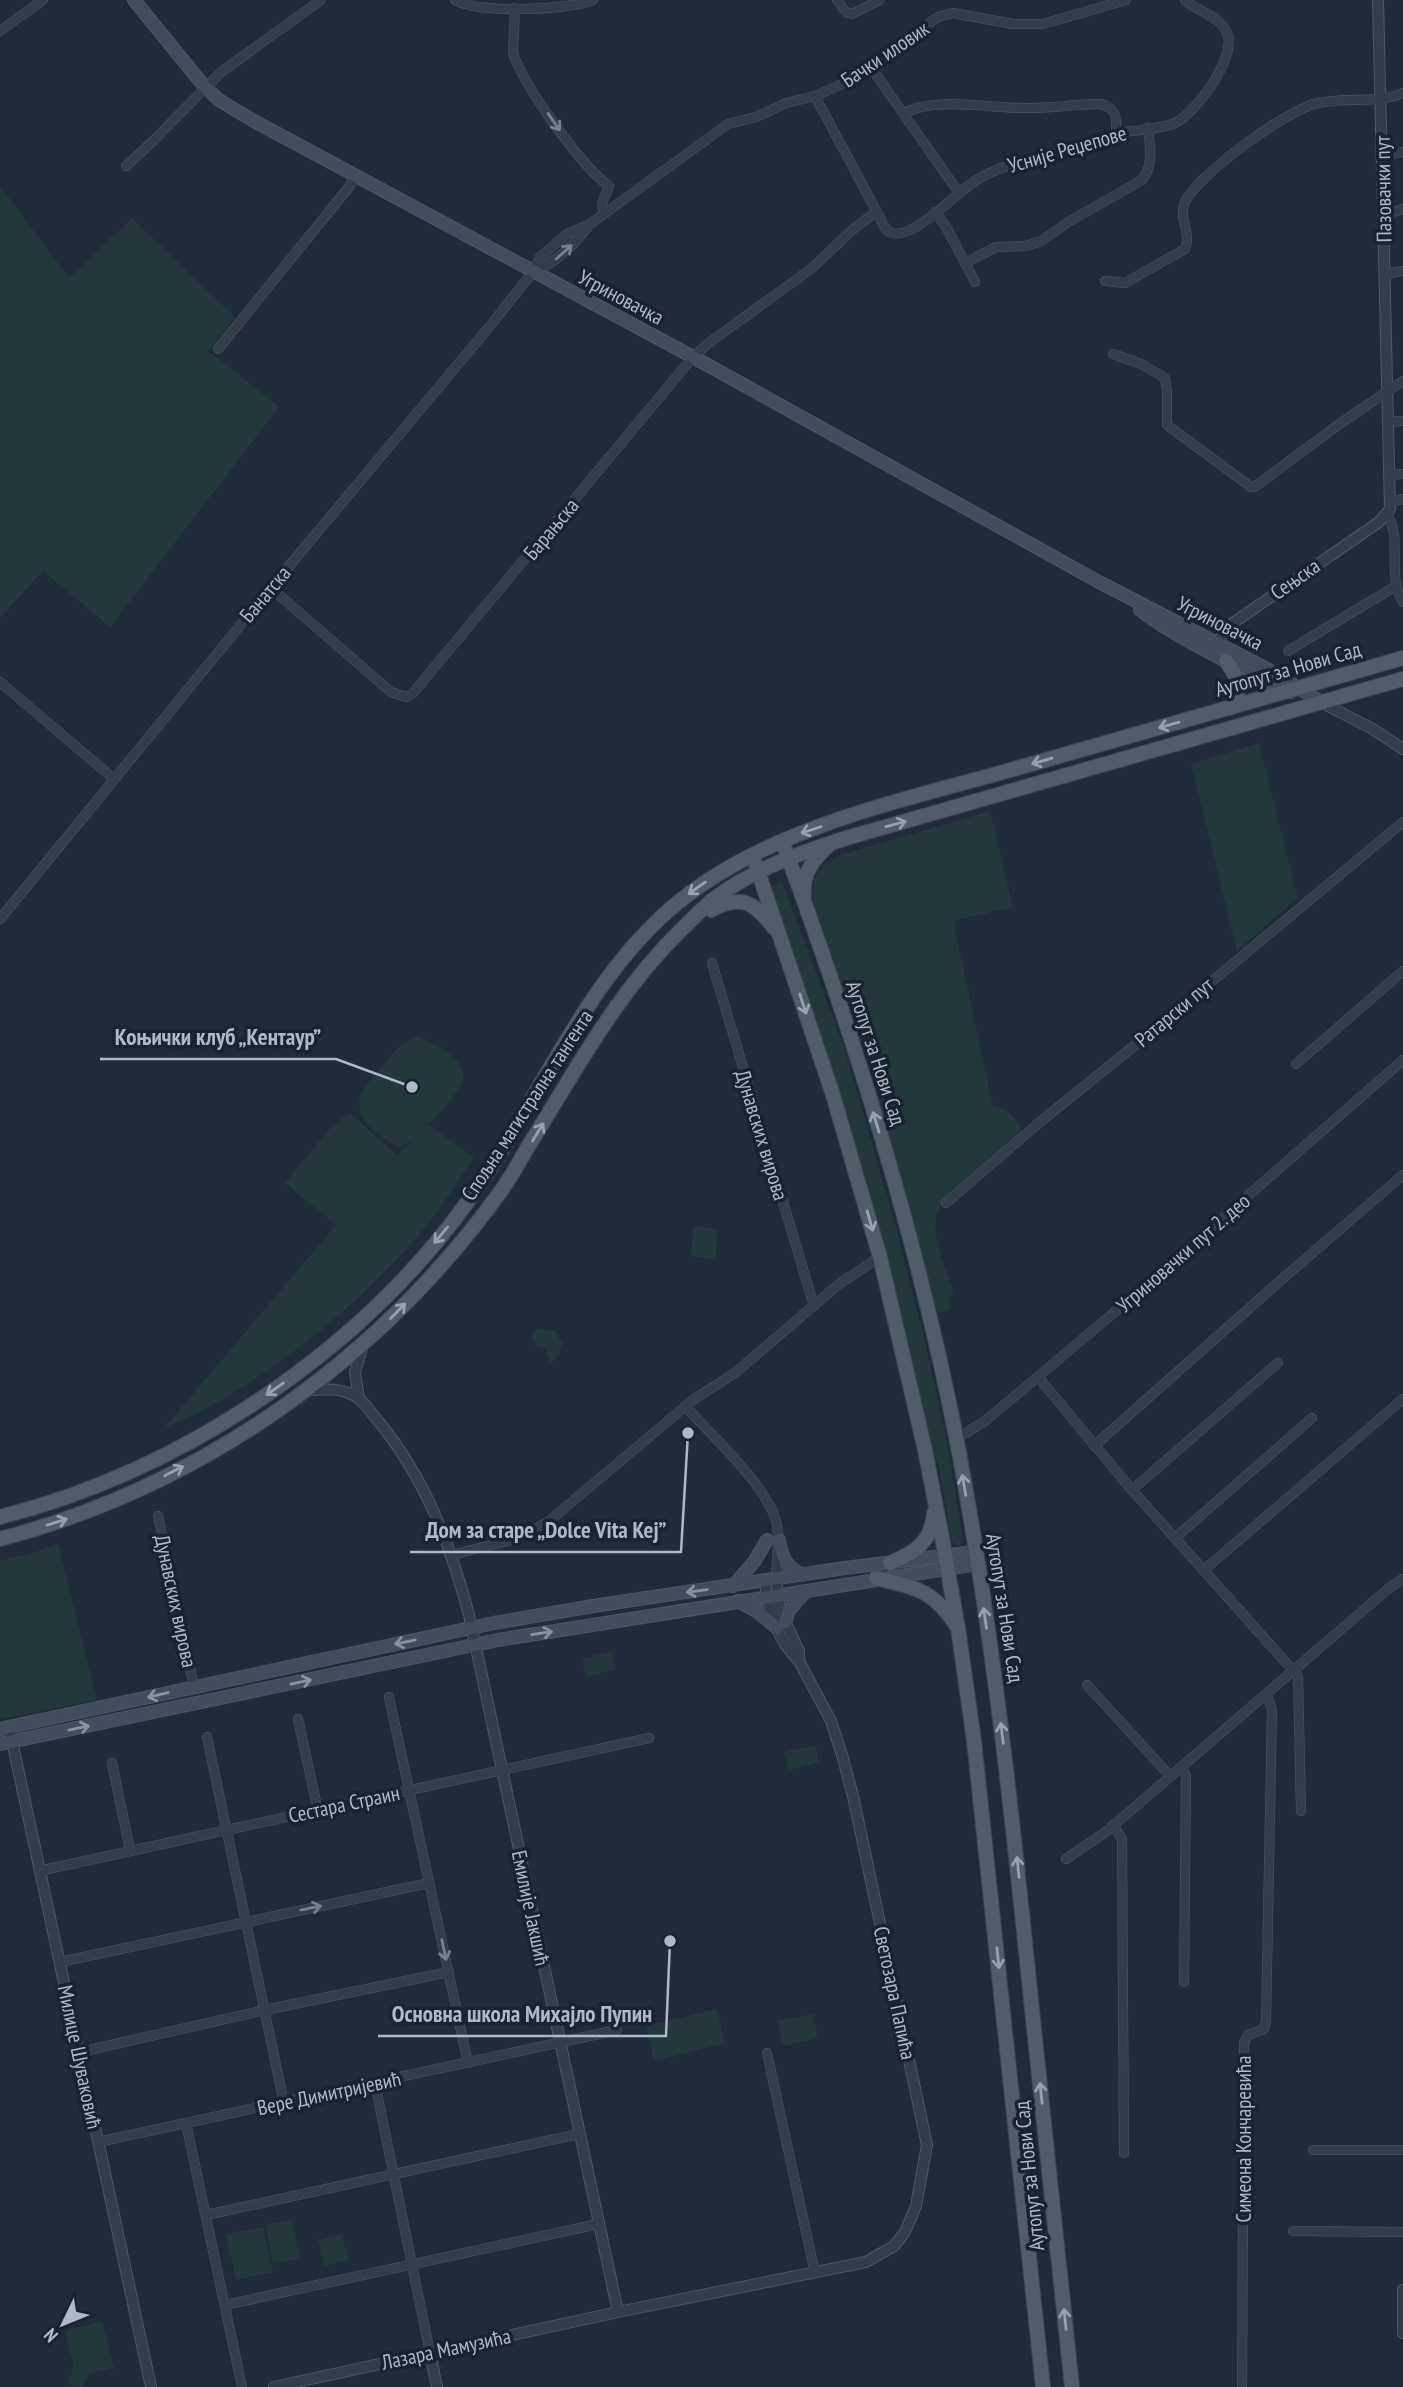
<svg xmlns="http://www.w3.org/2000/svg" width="1403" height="2387" viewBox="0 0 1403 2387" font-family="'PT Sans Narrow',sans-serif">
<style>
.green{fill:#22383a}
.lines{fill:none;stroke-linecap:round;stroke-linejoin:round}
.minor-casing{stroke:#4e5864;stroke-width:10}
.tertiary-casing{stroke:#4e5864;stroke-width:12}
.secondary-casing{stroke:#4e5864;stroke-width:14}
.primary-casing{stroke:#3d4653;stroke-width:16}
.minor{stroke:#333d49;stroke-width:9}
.tertiary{stroke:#333d49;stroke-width:10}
.secondary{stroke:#414c5c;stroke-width:12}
.primary{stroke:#515c69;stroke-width:14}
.oneway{stroke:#77818e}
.oneway2{stroke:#97a1af}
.oneway3{stroke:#8892a1}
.labels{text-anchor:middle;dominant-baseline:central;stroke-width:7;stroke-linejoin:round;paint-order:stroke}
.street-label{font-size:21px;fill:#aeb8c6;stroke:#19222e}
.leader{fill:none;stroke:#aeb8c6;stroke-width:2.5}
.callout-dot{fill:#aeb8c6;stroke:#19222e;stroke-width:2.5}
.callout-label{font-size:23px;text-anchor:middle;font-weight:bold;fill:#aeb8c6;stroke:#19222e;stroke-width:7;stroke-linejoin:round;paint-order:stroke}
</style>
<rect width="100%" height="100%" fill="#202b39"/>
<g class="green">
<path d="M0,186l69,92 63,-60 103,99 -26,34 70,56 -169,220 -67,-56 -43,47z"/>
<path d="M1259,743l39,155 -61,53 -46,-187z"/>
<path d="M990,811l23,96 -60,14 40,185c16,3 22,10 28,24l-81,77c-14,21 7,64 14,87l-5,5 2,11 -16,4 -35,-139 -34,-116 -53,-151c-3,-29 1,-36 24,-52z"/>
<path d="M782,882l62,165 53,184 27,106 22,99 17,102v4l-4,4 -5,-2 -2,-3 -13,-74 -10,-28 -21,-97 -46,-176 -27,-89 -61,-182 -2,-9z"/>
<path d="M417,1037c15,4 51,23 46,43 -2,10 -26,36 -34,45l45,32c-13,19 -25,39 -39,58 -64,82 -174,174 -271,213l172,-203 -51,-42 46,-56 19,-14 47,42 16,-14 -14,6c-18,-8 -48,-29 -38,-53 3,-9 14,-18 20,-26 11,-13 19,-27 36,-31z"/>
<path d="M694,1226l24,4 -3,29 -25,-3z"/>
<path d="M536,1328l19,3 7,12 -3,13 -9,7 -5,-15 -8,-2c-5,-7 -5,-11 -1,-18z"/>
<path d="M58,1544l39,156 -97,19v-158l29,-7z"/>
<path d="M612,1652l4,18 -30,6 -4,-18z"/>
<path d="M815,1745l4,17 -30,8 -5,-18z"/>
<path d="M717,2009l8,34 -71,18 -8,-35z"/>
<path d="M813,2014l5,24 -35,8 -6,-25z"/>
<path d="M292,2220l8,38 -27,6 -8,-39z"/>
<path d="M263,2227l10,45 -37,8 -10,-46z"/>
<path d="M342,2234l6,26 -24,6 -6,-26z"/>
<path d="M102,2321l12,47 -25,6 -6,13h-11l-3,-8 5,-12 -9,-36z"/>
</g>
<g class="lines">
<defs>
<g id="minor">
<path d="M455,0c26,14 110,10 138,0"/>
<path d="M837,0l9,12 6,2 28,-14"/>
<path d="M515,8l-2,45c11,33 67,112 96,133l-7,18 2,10"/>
<path d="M0,31l43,-31"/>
<path d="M870,66l89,127"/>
<path d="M815,96l72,135c20,14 65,-33 81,-45 33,-26 88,-32 128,-41l16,-6 4,-7c9,1 51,-5 59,-9 21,-10 63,-67 52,-90 -9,-19 -29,-21 -42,-33"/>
<path d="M904,113c34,-17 88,-4 125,-5 24,0 48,-4 71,-4 16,3 17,14 16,28"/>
<path d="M1382,156l21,-4"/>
<path d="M126,166l27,-25 67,-68 101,-73"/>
<path d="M935,212l11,15 29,55"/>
<path d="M1383,215l20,-6"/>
<path d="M965,263l31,-16 30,-1 15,-5 29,-20 72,-41c12,-15 8,-34 6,-52"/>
<path d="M533,272c23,-10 41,-26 56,-47"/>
<path d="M1385,274l18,-3"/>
<path d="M1105,281l20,2 60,-34c7,-15 -7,-31 0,-47 13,-28 103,-93 133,-99 27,-6 59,1 85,-10"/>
<path d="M218,349l131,-162 7,-12"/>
<path d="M1113,354l28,10 24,14 2,14v33l84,62 5,-1 82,-61 65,-44"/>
<path d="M1389,422l14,-1"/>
<path d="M1390,475l13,-1"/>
<path d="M1391,502l12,-3"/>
<path d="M1387,514c16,24 -1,62 16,88"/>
<path d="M271,588l120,104 15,5 7,-4 280,-336 17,-15 101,-73 41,-39 24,-18"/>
<path d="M1288,651l108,-65"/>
<path d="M0,682l114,97"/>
<path d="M0,919l279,-341 211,-252 43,-54 7,-15 27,-23 22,-9 15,-11 124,-90 28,-7 30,-14 29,-7 23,-10 32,-20 68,-49 15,-4 60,11h30l83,-24"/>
<path d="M712,963l102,343"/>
<path d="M1296,1064l107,-93"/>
<path d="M946,1203l94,-81 115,-93 248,-207"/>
<path d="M1038,1377l94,113 166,186 3,135"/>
<path d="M685,1406c26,29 85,82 92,119 3,18 -1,36 -1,54"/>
<path d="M955,1436l11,-3 19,-12 131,-110 287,-251"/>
<path d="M1094,1446l187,-166 122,-105"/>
<path d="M1132,1490l146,-127"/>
<path d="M158,1516l36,171"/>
<path d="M1175,1538l137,-120"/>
<path d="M452,1555l63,-16 33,-17 146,-123 41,-26 104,-89 41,-27"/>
<path d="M1204,1570l199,-171"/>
<path d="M1087,1685l83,91"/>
<path d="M389,1697l79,366"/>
<path d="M298,1719l20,92"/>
<path d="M207,1737l77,366"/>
<path d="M112,1763l18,87"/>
<path d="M1181,1767l5,9 -2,206"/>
<path d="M1113,1825l9,14 2,314"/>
<path d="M1066,1859l41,-28 281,-242 15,-10"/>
<path d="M39,1871l610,-133"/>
<path d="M60,1962l369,-79"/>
<path d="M80,2052l185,-42 184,-38"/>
<path d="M767,2053l48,220"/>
<path d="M375,2083l55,270"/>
<path d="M186,2123l56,264"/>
<path d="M98,2142l519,-112"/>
<path d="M1313,2150h90"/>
<path d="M206,2215l373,-81"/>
<path d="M1293,2231l110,1"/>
<path d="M225,2305l373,-81"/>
<path d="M1242,2387l2,-344 4,-8 16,-6 2,-8 6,-311 -5,-16"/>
</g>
<g id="tertiary">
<path d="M1214,649l9,-15 10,-11 146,-101 11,-13 -12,-509"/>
<path d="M1320,702l51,26 32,21"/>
<path d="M306,1391c18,-2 36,-4 52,7 8,6 15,17 21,24 46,56 72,124 90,193l149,697"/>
<path d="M359,1399l-4,-27 8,-27"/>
<path d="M776,1579l4,31 19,41v10"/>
<path d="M9,1727l142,660"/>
<path d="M1403,2290v43"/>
<path d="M430,2353l7,34"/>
<path d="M274,2387l344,-75 248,-50 28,-16 11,-14 11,-26 11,-61 -74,-349 -11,-41 -11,-34 -32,-60c-21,-20 -32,-52 -34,-80"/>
</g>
<g id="secondary">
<path d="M134,0l70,86 15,14 33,20 441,237 406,225 168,87 53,32"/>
<path d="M1140,610c29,22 63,39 95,56 18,10 35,20 55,26"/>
<path d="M779,1540c3,18 7,27 24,35"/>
<path d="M733,1586l21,-24 13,-22"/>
<path d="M738,1601l20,11 19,16"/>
<path d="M785,1622l4,-12 17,-19"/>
<path d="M0,1729l494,-106 99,-17 252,-38 130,-16"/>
<path d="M0,1744l498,-104 479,-76"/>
</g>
<g id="primary">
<path d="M1226,661c12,17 19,29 4,47"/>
<path d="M785,849c72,194 134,395 173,598 35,186 55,375 74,563 13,126 27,251 40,377"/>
<path d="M756,865l77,230 47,162 45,193 16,82 17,96 16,113 69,646"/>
<path d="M804,895c-2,-23 10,-36 26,-51"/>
<path d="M711,910c31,-17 44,-7 64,19"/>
<path d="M0,1517c192,-49 380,-178 488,-345 59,-91 107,-204 193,-272 91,-73 223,-100 333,-131 130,-37 260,-73 389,-111"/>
<path d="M0,1539c202,-53 379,-179 501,-348 11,-15 20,-33 30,-49 46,-74 87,-151 151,-213 11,-10 21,-22 33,-31 41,-30 87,-46 135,-61l553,-158"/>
<path d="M890,1563c24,-10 42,-21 44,-50"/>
<path d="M876,1578c40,10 56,11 80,47"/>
</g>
</defs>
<use href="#minor" class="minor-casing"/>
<use href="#tertiary" class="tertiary-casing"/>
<use href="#secondary" class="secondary-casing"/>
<use href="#primary" class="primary-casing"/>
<use href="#minor" class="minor"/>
<use href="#tertiary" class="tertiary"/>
<use href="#secondary" class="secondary"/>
<use href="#primary" class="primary"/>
</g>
<defs><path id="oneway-shaft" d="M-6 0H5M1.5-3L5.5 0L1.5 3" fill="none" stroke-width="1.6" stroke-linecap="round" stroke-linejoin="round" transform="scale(1.75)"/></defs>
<g class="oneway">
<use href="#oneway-shaft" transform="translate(554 122) rotate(55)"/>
<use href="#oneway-shaft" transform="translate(564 252) rotate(-42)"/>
<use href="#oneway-shaft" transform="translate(311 1908) rotate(-12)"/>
<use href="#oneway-shaft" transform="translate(444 1950) rotate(78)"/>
</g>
<g class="oneway2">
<use href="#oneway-shaft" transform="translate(1169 725) rotate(164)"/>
<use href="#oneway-shaft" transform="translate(1042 761) rotate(164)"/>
<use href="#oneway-shaft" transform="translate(896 824) rotate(-15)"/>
<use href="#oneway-shaft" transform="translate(811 830) rotate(162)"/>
<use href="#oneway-shaft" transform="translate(697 888) rotate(145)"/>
<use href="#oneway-shaft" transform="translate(803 1004) rotate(72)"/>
<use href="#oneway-shaft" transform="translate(876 1122) rotate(-107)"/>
<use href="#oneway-shaft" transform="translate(538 1132) rotate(-58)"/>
<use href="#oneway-shaft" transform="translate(870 1221) rotate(74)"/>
<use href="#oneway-shaft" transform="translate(441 1235) rotate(130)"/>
<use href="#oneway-shaft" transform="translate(398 1311) rotate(-45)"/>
<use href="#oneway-shaft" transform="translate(275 1389) rotate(145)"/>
<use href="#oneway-shaft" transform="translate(174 1471) rotate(-27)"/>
<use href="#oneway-shaft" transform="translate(964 1485) rotate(-100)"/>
<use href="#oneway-shaft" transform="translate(57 1522) rotate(-17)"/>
<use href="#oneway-shaft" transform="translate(985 1618) rotate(-98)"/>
<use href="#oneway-shaft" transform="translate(1002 1733) rotate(-97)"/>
<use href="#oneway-shaft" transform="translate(1018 1867) rotate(-96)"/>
<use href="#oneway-shaft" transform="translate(998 1958) rotate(84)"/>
<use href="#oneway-shaft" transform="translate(1041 2093) rotate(-96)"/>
<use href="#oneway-shaft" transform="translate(1065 2319) rotate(-96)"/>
</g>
<g class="oneway3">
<use href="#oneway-shaft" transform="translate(697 1591) rotate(172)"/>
<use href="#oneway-shaft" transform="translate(542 1633) rotate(-9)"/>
<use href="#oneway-shaft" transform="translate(405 1642) rotate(168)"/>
<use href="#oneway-shaft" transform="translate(301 1682) rotate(-12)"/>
<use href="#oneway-shaft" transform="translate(158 1695) rotate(167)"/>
<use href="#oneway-shaft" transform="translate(79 1728) rotate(-12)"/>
</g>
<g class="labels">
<g class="street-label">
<text transform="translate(885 54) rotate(-34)">Бачки иловик</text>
<text transform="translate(1067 149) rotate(-16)">Усније Реџепове</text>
<text transform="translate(1383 189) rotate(-91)">Пазовачки пут</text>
<text transform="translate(621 297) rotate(28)">Угриновачка</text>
<text transform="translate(551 529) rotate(-50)">Барањска</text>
<text transform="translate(1295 579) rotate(-35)">Сењска</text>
<text transform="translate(265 594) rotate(-50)">Банатска</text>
<text transform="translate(1220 623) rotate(27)">Угриновачка</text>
<text transform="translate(1288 669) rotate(-16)">Аутопут за Нови Сад</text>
<text transform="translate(1174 1012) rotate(-40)">Ратарски пут</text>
<text transform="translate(876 1053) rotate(72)">Аутопут за Нови Сад</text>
<text transform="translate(527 1105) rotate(-57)">Спољна магистрална тангента</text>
<text transform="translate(762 1135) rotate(73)">Дунавских вирова</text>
<text transform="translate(1183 1253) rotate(-41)">Угриновачки пут 2. део</text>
<text transform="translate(176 1601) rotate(78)">Дунавских вирова</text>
<text transform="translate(1005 1608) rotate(81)">Аутопут за Нови Сад</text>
<text transform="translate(344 1804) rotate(-12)">Сестара Страин</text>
<text transform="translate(531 1908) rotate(78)">Емилије Јакшић</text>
<text transform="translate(895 1993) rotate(78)">Светозара Папића</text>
<text transform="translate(80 2057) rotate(78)">Милице Шуваковић</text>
<text transform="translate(329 2093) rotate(-12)">Вере Димитријевић</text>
<text transform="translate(1243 2139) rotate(-90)">Симеона Кончаревића</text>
<text transform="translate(1029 2176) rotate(-96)">Аутопут за Нови Сад</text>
<text transform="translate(446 2349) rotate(-12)">Лазара Мамузића</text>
</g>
</g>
<path class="leader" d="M412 1087L336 1059H100M688 1433L681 1552H410M670 1941L666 2036H378"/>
<g class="callout-dot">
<circle cx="412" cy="1087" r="7"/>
<circle cx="688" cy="1433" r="7"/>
<circle cx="670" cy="1941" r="7"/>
</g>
<g class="callout-label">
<text x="218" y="1045">Коњички клуб „Кентаур”</text>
<text x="546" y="1538">Дом за старе „Dolce Vita Kej”</text>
<text x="522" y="2022">Основна школа Михајло Пупин</text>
</g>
<g transform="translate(63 2324) rotate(227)" stroke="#19222e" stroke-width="5" paint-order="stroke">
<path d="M0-5L12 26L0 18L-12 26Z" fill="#aeb8c6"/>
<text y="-10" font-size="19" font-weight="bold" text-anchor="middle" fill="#aeb8c6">N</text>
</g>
</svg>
